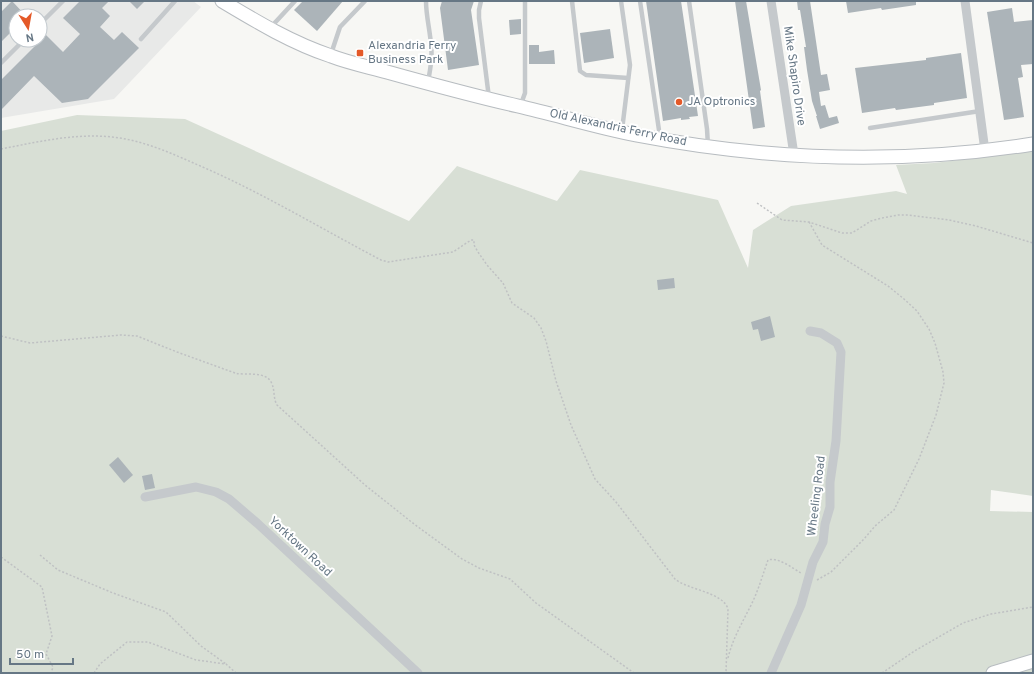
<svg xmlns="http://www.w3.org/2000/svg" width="1034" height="674" viewBox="0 0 1034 674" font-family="Overpass,sans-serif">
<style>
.built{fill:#e8e9e8;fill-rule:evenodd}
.green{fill:#d8dfd5}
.building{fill:#acb4b9}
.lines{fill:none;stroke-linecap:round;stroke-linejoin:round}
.secondary-casing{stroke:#b7bcc0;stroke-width:15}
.path{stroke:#bfc1c3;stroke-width:1.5;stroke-dasharray:2 2;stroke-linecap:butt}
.lane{stroke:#c5c9cc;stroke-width:4.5}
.street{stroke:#c5c9cc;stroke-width:9}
.secondary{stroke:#fff;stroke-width:13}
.poi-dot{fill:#e45928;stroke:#fff;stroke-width:1.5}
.labels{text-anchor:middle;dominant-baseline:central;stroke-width:4;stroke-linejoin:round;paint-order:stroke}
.poi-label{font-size:12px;fill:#667785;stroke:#fff;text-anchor:start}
.street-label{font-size:12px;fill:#667785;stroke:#fff}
</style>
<rect width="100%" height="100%" fill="#f7f7f4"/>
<path class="built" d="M1,1h192l8,6 -87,92 -113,19zM16,16h24v24h-24z"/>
<path class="green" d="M77,115l108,4 224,102 48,-55 100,35 23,-31 138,30 30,68 5,-38 38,-24 105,-15 11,3 -11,-29 38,-2 99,-12v345l-42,-6 -1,21 43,1v161h-1032v-542z"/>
<g class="building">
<path d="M12,1l14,15h-10v11l-15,15v-30z"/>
<path d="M80,1h29l-7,7 8,8 -10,11 14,13 8,-8 17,16 -51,51 -26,4 -28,-27 -33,34v-30l45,-45 17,17 17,-18 -17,-16z"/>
<path d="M129,1h16l-8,8z"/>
<path d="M303,1h40l-26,30 -23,-21z"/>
<path d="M442,1h32l-3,9 8,55 -31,5 -8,-62z"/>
<path d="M646,1h35l17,115 -9,1 1,2 -9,1v-2l-18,3z"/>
<path d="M735,1h11l15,89 -1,1 5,36 -12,2z"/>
<path d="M797,1h13l11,74 6,-1 3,16 -11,2 2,14 4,-1 4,13 8,-2 2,7 -19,6 -4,-13h1l-5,-15 -5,-31 -3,-23h2l-6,-37h-2z"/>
<path d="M846,1h70v4l-34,5 -1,-2 -33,5z"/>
<path d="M1012,8l2,14 19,-2v44l-12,1 2,12 -5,1 6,39 -20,3 -17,-108z"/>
<path d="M521,19v15l-11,1 -1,-15z"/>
<path d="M610,29l4,29 -30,5 -4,-30z"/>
<path d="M529,45h10v7l15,-2 1,14h-26z"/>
<path d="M961,53l6,45 -33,5v2l-38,5 -1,-2 -33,5 -7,-45 71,-8v-2z"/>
<path d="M674,278l1,10 -17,2 -1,-10z"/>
<path d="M770,316l5,21 -14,4 -3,-12 -5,1 -2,-8z"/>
<path d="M118,457l15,18 -9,8 -15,-18z"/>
<path d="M152,474l3,14 -10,2 -3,-14z"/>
</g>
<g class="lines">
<defs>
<g id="secondary">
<path d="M222,1c35,21 70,42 109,55 18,7 38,11 56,16 43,12 87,24 131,34 39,9 78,21 118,29 130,25 265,30 397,9"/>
<path d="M993,673l40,-12"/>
</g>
</defs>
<use href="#secondary" class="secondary-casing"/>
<g class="path">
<path d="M1,149c36,-7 74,-16 111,-12 30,3 59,16 86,28 63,27 122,63 183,95l7,2 65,-10 18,-12h3v5l4,7 9,13 16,18 9,20 22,15 7,10 5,13 10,40 15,44 24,54 21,23 59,77c13,11 48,13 53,30l-2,64"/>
<path d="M757,203l25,17 27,2 33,11h10l19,-12 11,-3 16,-3h10l41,5 27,6 57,17"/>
<path d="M809,222l13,23 66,41 16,13 13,12 12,18 6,14 8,29 1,11 -8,32 -17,44 -25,51 -19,16 -11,13 -33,33 -14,8"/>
<path d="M1,336l29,7 91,-8 16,1 40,16 58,21c11,3 32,-3 37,11 3,7 1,14 5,21l88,80 49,39 48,35 17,9 31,11 26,24 98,70"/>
<path d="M40,555l18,15 55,23 53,19 35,34 25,18"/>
<path d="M1,557l41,30 10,49 -6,18 7,13 -2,6"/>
<path d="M728,658c5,-21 16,-38 25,-57 6,-13 10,-27 15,-41 11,-3 24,8 33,13"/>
<path d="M94,673l6,-9 27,-22h21l48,18 30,4 10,9"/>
<path d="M882,673l34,-23 47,-27 28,-9 42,-7"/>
</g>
<g class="lane">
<path d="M426,1c0,15 4,29 5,44 2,13 -1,25 -3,37"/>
<path d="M481,1l-2,9v8l10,80"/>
<path d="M572,1l8,70 6,4 42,3"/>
<path d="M621,1l9,64 -8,65"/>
<path d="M640,1l20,136"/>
<path d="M689,1l18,128 1,17"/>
<path d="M40,24l23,-23"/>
<path d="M270,28l25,-27"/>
<path d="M141,39l34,-38"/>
<path d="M331,54l9,-27 25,-26"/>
<path d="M1,63l23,-23"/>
<path d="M521,104l4,-11v-92"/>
<path d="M870,128l110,-17"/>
</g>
<g class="street">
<path d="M771,1l23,154"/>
<path d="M965,1l20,150"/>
<path d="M145,497l51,-10 20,5 13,7 28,24 161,150"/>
<path d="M771,673l30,-68 12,-43 10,-20 2,-18 5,-17v-25l6,-41 5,-89 -4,-9 -16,-10 -11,-2"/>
</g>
<use href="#secondary" class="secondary"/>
</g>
<g class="poi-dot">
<rect x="356" y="49" width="8" height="8" rx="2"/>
<circle cx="679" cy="102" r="4"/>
</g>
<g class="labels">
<g class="poi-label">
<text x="368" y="46">Alexandria Ferry<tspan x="368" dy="14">Business Park</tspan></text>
<text x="687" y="102">JA Optronics</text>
</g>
<g class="street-label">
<text transform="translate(794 76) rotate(82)">Mike Shapiro Drive</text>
<text transform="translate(618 128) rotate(12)">Old Alexandria Ferry Road</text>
<text transform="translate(817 496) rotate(-83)">Wheeling Road</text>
<text transform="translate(300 547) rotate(43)">Yorktown Road</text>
</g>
</g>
<rect width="1034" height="674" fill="none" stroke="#667785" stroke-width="4"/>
<g transform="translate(28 28) rotate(169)"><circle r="19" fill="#ffffff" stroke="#c2c9ce"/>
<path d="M0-3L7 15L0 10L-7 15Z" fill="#e45928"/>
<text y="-6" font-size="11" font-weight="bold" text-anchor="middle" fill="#667785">N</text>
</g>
<path d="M10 658v6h63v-6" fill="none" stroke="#667785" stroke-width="2"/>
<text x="16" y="658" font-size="12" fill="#667785" stroke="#ffffff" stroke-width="3" paint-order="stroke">50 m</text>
</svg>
